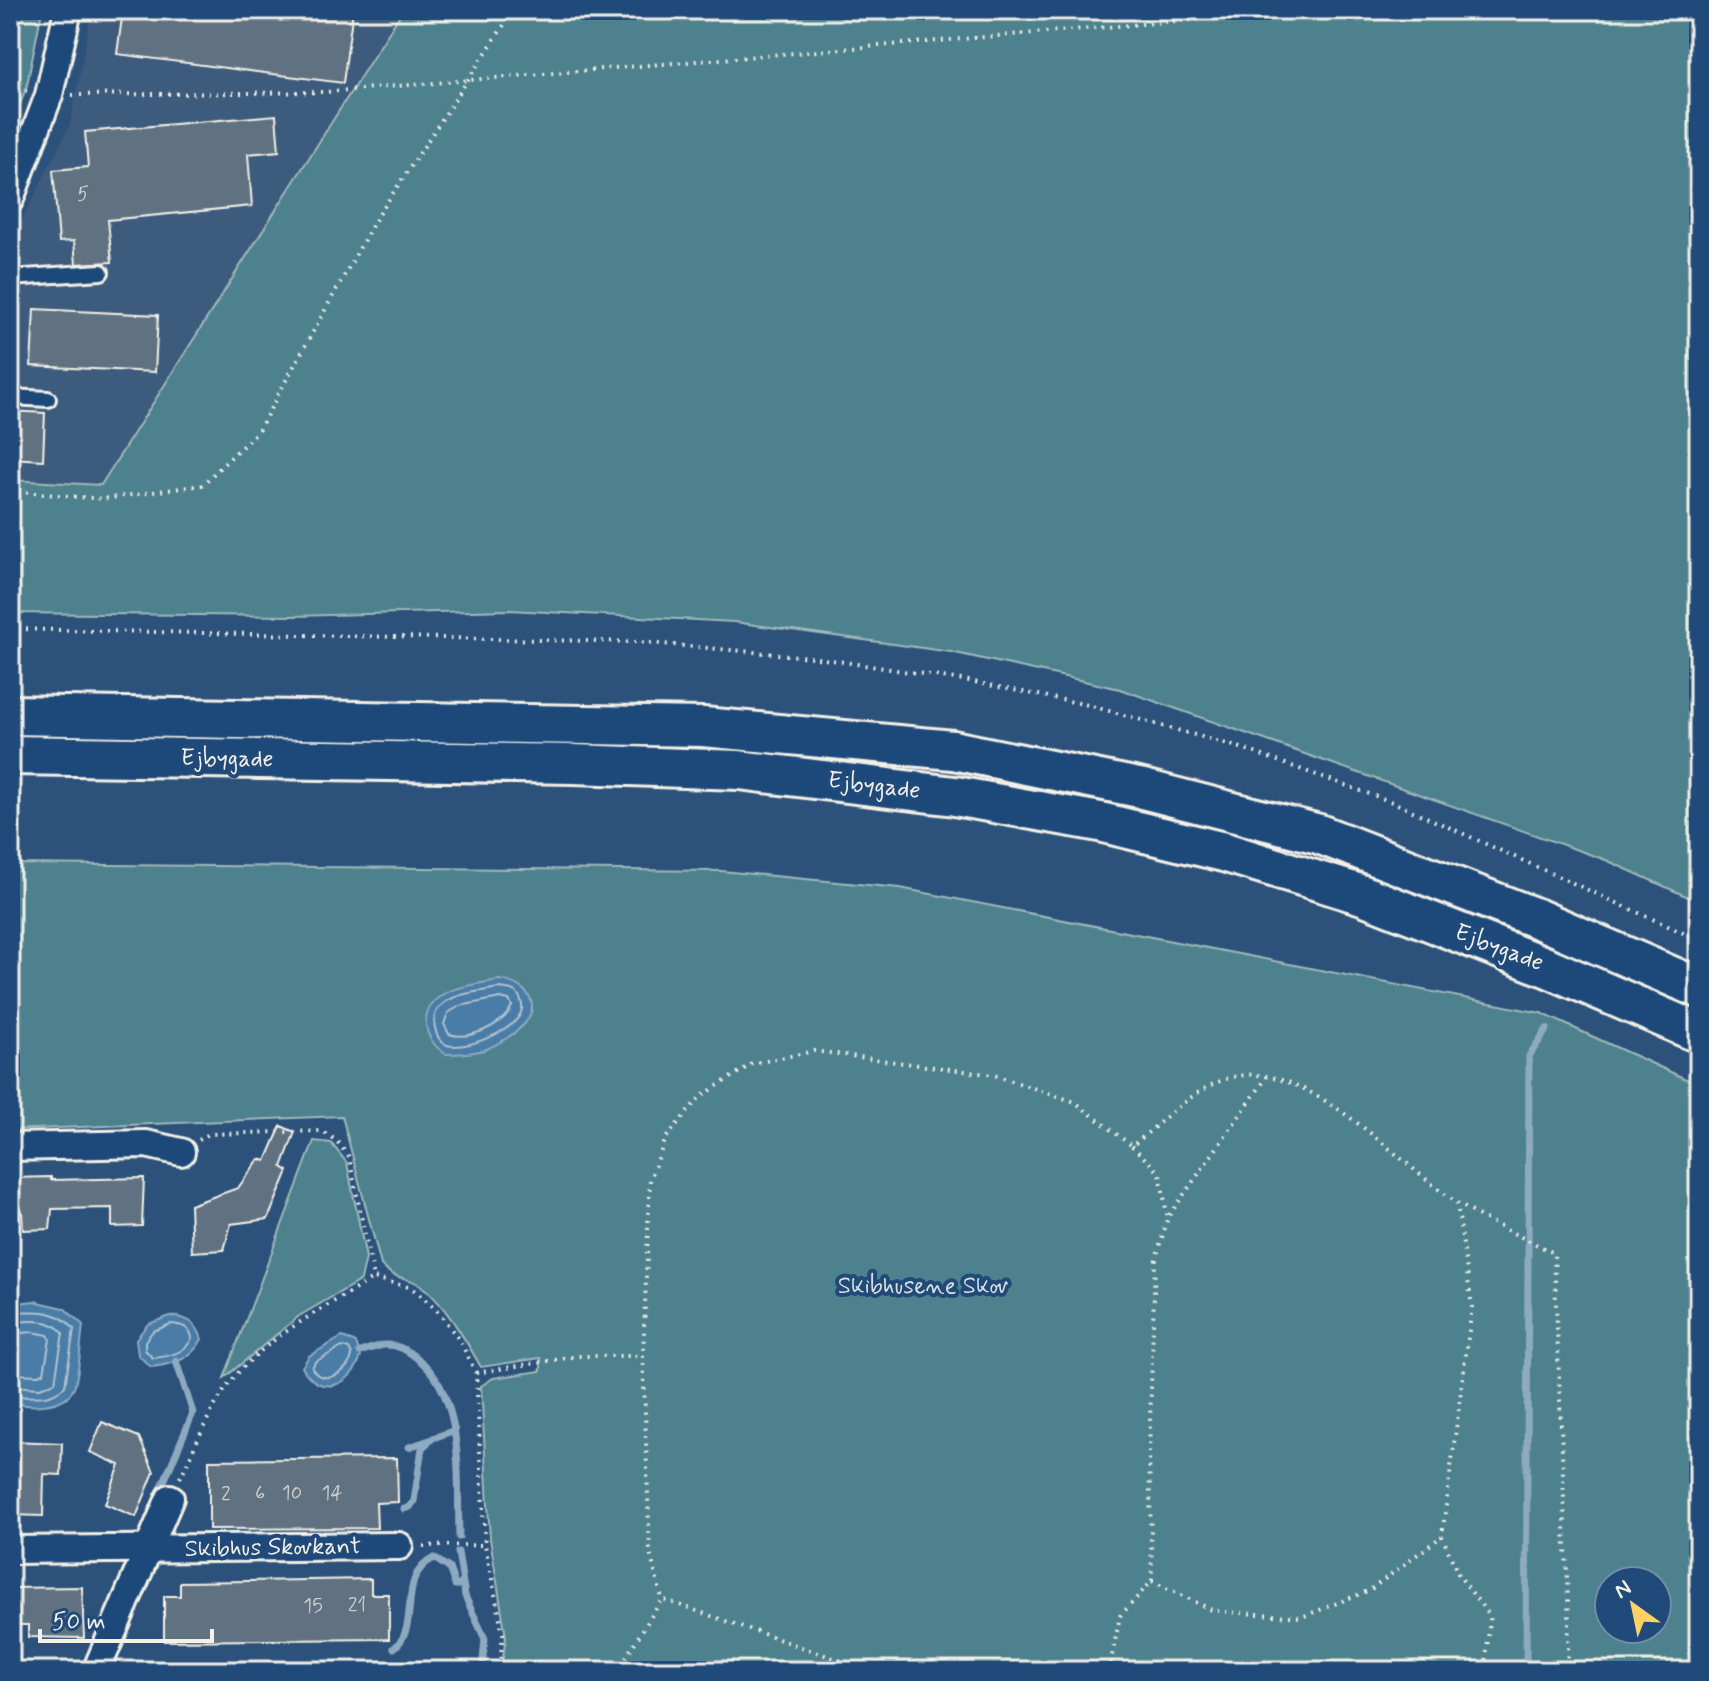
<svg xmlns="http://www.w3.org/2000/svg" width="1709" height="1681" viewBox="0 0 1709 1681" font-family="Mynerve,sans-serif">
<style>
.built{fill:#3c5c7d}
.green{fill:#4d818d;stroke:#a0b9ba;stroke-width:2;fill-rule:evenodd}
.water{fill:#4a7ba7;stroke:#8eaac1;stroke-width:2}
.lines{fill:none;stroke-linecap:round;stroke-linejoin:round}
.shore{stroke:#b0c2ce;stroke-width:2}
.stream{stroke:#8eaac1;stroke-width:7}
.building{fill:#617281;stroke:#f4f1e8;stroke-width:2}
.lane-casing{stroke:#f4f1e8;stroke-width:20}
.street-casing{stroke:#f4f1e8;stroke-width:32}
.secondary-casing{stroke:#f4f1e8;stroke-width:44}
.path{stroke:#f4f1e8;stroke-width:4;stroke-dasharray:2 6;stroke-linecap:butt}
.lane{stroke:#1f4a7a;stroke-width:14}
.street{stroke:#1f4a7a;stroke-width:26}
.secondary{stroke:#1f4a7a;stroke-width:38}
.labels{text-anchor:middle;dominant-baseline:central;stroke-width:8;stroke-linejoin:round;paint-order:stroke}
.number-label{font-size:20px;fill:#cfd1ce}
.street-label{font-size:24px;fill:#f4f1e8;stroke:#1f4a7a}
.park-label{font-size:24px;fill:#dbe0da;stroke:#1f4a7a}
</style>
<rect width="100%" height="100%" fill="#2c527b"/>
<filter id="ink" filterUnits="userSpaceOnUse"><feTurbulence type="fractalNoise" baseFrequency=".0125" numOctaves="2"/><feDisplacementMap in="SourceGraphic" scale="16" xChannelSelector="R" yChannelSelector="G"/><feConvolveMatrix kernelMatrix="1 2 1 2 8 2 1 2 1" color-interpolation-filters="sRGB"/></filter>
<g filter="url(#ink)">
<path class="built" d="M92,10h311l-302,475 -91,-5v-236l60,-119z"/>
<g class="green">
<path d="M10,10h32l-15,75 -17,48z"/>
<path d="M403,10h1296v892l-93,-42 -486,-171 -169,-37 -217,-30 -225,-12 -215,6 -284,-3v-133l91,5z"/>
<path d="M10,864l711,7 179,17 641,125 158,72v586h-1198l5,-34 -16,-98 -9,-153 12,-8 48,-7v-13l-60,9c-15,-26 -37,-65 -61,-82 -14,-9 -26,-5 -39,-20l-39,-149 -332,14zM1609,1581h48v48h-48z"/>
<path d="M314,1141l17,2 16,20 19,95 -5,22 -62,36 -75,62z"/>
</g>
<g class="water">
<path d="M499,980c21,2 44,19 27,42 -9,11 -29,23 -42,28 -12,3 -26,4 -38,4 -11,-7 -19,-16 -20,-30 -2,-36 46,-39 73,-44z"/>
<path d="M34,1301l30,7 19,17c-2,14 -4,51 -9,63 -10,21 -46,19 -64,14v-98z"/>
<path d="M170,1316c17,2 26,5 32,23 -11,21 -28,25 -51,28l-13,-12 -2,-16 12,-15z"/>
<path d="M342,1337l14,6 5,13c-9,30 -41,43 -59,11l7,-11z"/>
</g>
<g class="lines">
<g class="shore">
<path d="M499,988c9,1 17,1 21,10 13,25 -37,44 -55,47 -6,1 -13,2 -18,0 -13,-5 -17,-29 -7,-38 13,-15 41,-15 59,-19z"/>
<path d="M500,998l9,2 3,6c-8,19 -43,35 -63,28l-5,-10 4,-11 12,-7z"/>
<path d="M10,1312c25,-1 47,-4 64,17l-9,57c-16,15 -35,10 -55,10"/>
<path d="M10,1322c19,-1 40,-5 53,11l-8,49 -15,6 -30,-2"/>
<path d="M171,1324c11,1 19,3 21,14 -6,15 -24,19 -39,20l-8,-8v-9l8,-10z"/>
<path d="M10,1334l23,-2 15,3 2,4 -6,34 -6,2 -28,-1"/>
<path d="M342,1347l7,2 3,6c-2,17 -30,33 -40,13l3,-6z"/>
</g>
<g class="stream">
<path d="M360,1352c7,-2 16,-6 24,-7 14,-1 24,6 34,14 48,37 39,123 41,178"/>
<path d="M409,1447l21,-7"/>
<path d="M157,1498l36,-85 -17,-52"/>
<path d="M404,1509l6,-2 4,-6 8,-53 11,-10 22,-8"/>
<path d="M458,1552l7,44 20,43 -3,32"/>
<path d="M394,1648c28,-21 1,-71 40,-90l15,10 6,17h7"/>
<path d="M1526,1671l3,-615 18,-27"/>
</g>
</g>
<g class="building">
<path d="M123,10h230l-10,73 -226,-29z"/>
<path d="M276,115l3,36 -31,3 4,52 -144,14 4,42 -36,2 -2,-23 -15,1 -6,-72 35,-3 -3,-35z"/>
<path d="M34,309l124,6 -3,57 -124,-6z"/>
<path d="M10,411l35,2 -2,47 -33,-2z"/>
<path d="M281,1126l14,6 -13,35 6,4 -20,48 -37,5 -7,26 -32,2 -2,-47 48,-17 21,-29 7,2z"/>
<path d="M51,1177v3l93,-2 -2,48 -30,1v-19l-60,1 -2,20 -27,1 -1,-18 -12,1v-35z"/>
<path d="M102,1422l37,15 15,35 -18,45 -31,-13 15,-39 -30,-13z"/>
<path d="M10,1441l52,2 -1,32 -17,-1 -1,42 -33,-1z"/>
<path d="M397,1458l1,44 -22,1 1,25 -168,1v-69z"/>
<path d="M371,1579v15h18v45l-225,2v-45h16v-14z"/>
<path d="M82,1587l2,51 -56,-1v-12h-18v-37z"/>
</g>
<g class="lines">
<defs>
<g id="lane">
<path d="M10,278l91,-6"/>
<path d="M10,397l38,2"/>
</g>
<g id="street">
<path d="M10,199l39,-104 19,-85"/>
<path d="M10,1147l136,-3 35,8"/>
<path d="M10,1550l389,-4"/>
<path d="M96,1671l74,-173"/>
</g>
<g id="secondary">
<path d="M10,715l693,12 250,23 186,38 180,46 217,84 163,70"/>
<path d="M10,755l564,9 165,6 216,26 145,26 124,30 139,43 186,73 150,65"/>
</g>
</defs>
<use href="#lane" class="lane-casing"/>
<use href="#street" class="street-casing"/>
<use href="#secondary" class="secondary-casing"/>
<g class="path">
<path d="M10,88l17,3"/>
<path d="M72,95l254,-3 984,-82"/>
<path d="M10,491l93,8 99,-14 56,-54 116,-209 140,-212"/>
<path d="M10,629l629,13 172,15 158,24 119,24 153,43 154,55 304,137"/>
<path d="M199,1140l10,-6 111,-3 16,9 13,17 25,121"/>
<path d="M1132,1146l28,27 7,42"/>
<path d="M1457,1203l15,104 -30,229 16,38 32,43 -5,54"/>
<path d="M476,1373l102,-17h65"/>
<path d="M180,1478c14,-28 25,-58 42,-84 34,-53 99,-84 152,-116l38,10 25,22 23,31 16,32 9,172 18,89 -4,37"/>
<path d="M423,1546l62,-1"/>
<path d="M1152,1581l62,30 88,6 68,-27 72,-54"/>
<path d="M617,1671l45,-72"/>
<path d="M871,1671l-209,-72 -12,-46 -7,-197 7,-177 16,-41 34,-41 52,-33 62,-13 180,24 81,27 57,44c30,-24 63,-60 101,-69 74,-19 167,88 223,125 31,20 66,35 98,51l15,371 -2,47"/>
<path d="M1109,1671l11,-55 32,-35 -3,-129 6,-190 13,-45 99,-140"/>
</g>
<use href="#lane" class="lane"/>
<use href="#street" class="street"/>
<use href="#secondary" class="secondary"/>
</g>
</g>
<g class="labels">
<g class="number-label">
<text x="83" y="194">5</text>
<text x="260" y="1493">6</text>
<text x="292" y="1493">10</text>
<text x="332" y="1493">14</text>
<text x="226" y="1494">2</text>
<text x="357" y="1605">21</text>
<text x="313" y="1606">15</text>
</g>
<g class="street-label">
<text transform="translate(227 759) rotate(1)">Ejbygade</text>
<text transform="translate(874 786) rotate(7)">Ejbygade</text>
<text transform="translate(1499 948) rotate(21)">Ejbygade</text>
<text transform="translate(273 1548) rotate(-1)">Skibhus Skovkant</text>
</g>
<g class="park-label">
<text x="923" y="1286">Skibhusene Skov</text>
</g>
</g>
<rect width="1709" height="1681" fill="none" stroke="#1f4a7a" stroke-width="40"/>
<rect x="20" y="20" width="1669" height="1641" fill="none" stroke="#f4f1e8" stroke-width="3" filter="url(#ink)"/>
<g transform="translate(1633 1605) rotate(327)"><circle r="38" fill="#1f4a7a" stroke="#748da6" stroke-width="2"/>
<path d="M0-6L14 30L0 20L-14 30Z" fill="#ffd166"/>
<text y="-12" font-size="22" font-weight="bold" text-anchor="middle" fill="#f4f1e8">N</text>
</g>
<path d="M40 1629v12h172v-12" fill="none" stroke="#f4f1e8" stroke-width="4"/>
<text x="52" y="1629" font-size="24" fill="#f4f1e8" stroke="#1f4a7a" stroke-width="6" paint-order="stroke">50 m</text>
</svg>
